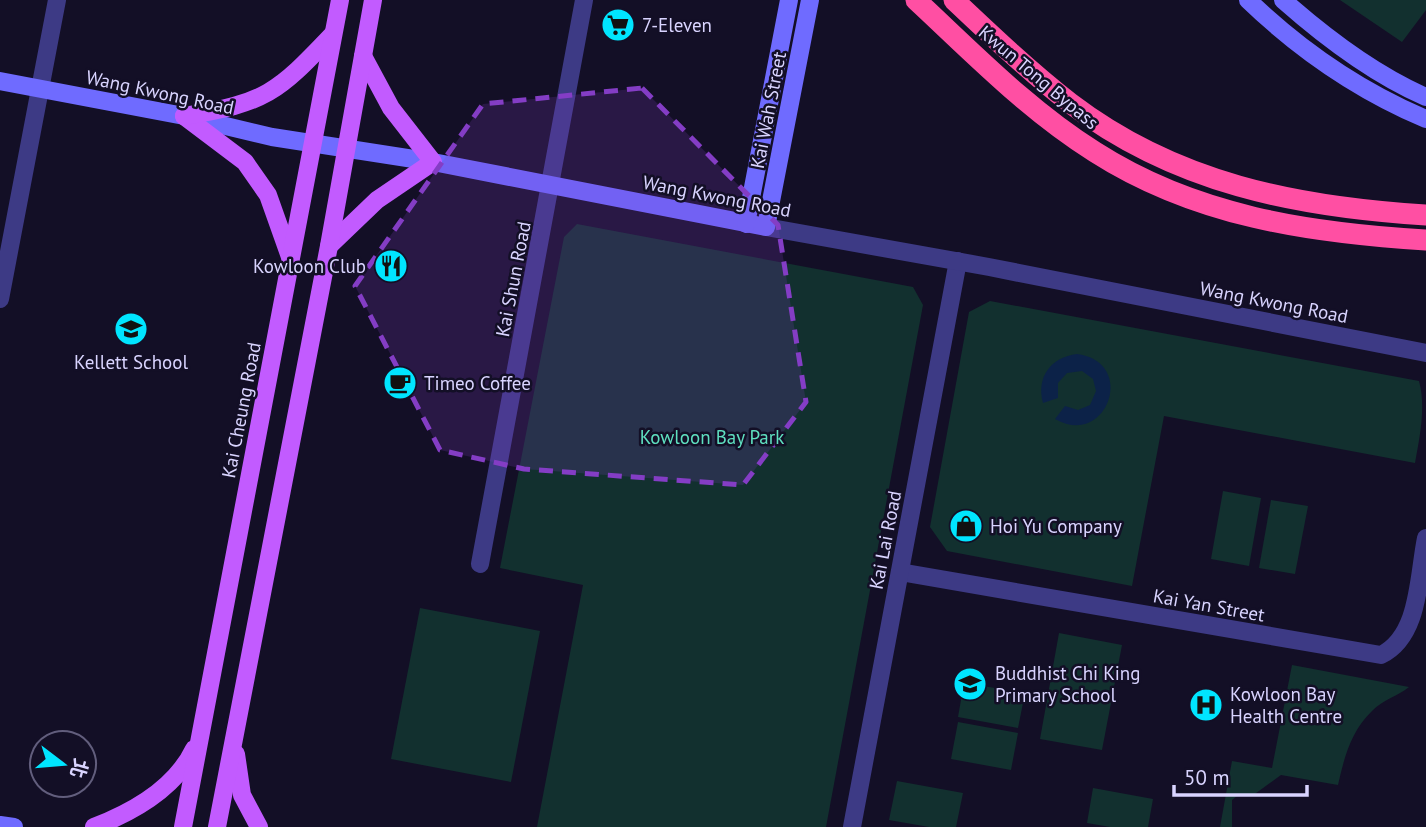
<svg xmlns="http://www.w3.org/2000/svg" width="1426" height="827" viewBox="0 0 1426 827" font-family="'PT Sans','Noto Sans TC',sans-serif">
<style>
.green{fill:#12302f}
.water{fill:#0c2248}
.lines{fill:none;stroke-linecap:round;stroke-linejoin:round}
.minor{stroke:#3d3a85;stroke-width:18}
.tertiary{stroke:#3d3a85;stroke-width:18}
.secondary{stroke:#6f6bff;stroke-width:18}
.primary{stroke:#c25bff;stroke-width:18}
.motorway{stroke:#ff4fa3;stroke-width:21}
.marked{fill:#843dc5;fill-opacity:0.2;stroke:#843dc5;stroke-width:5;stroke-dasharray:14 9;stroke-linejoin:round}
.labels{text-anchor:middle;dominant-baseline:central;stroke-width:5;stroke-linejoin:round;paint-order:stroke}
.poi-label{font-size:19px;fill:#d9d4ff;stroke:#130f26;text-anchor:start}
.street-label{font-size:19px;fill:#d9d4ff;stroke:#130f26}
.park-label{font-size:19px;fill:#5fe0c0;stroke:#130f26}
</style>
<rect width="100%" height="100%" fill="#130f26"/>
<g class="green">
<path d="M1340,0h86v10l-24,32z"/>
<path d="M577,224l336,63 10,18 -97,522h-289l46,-242 -83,-17 64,-331z"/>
<path d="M990,301l429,80c7,25 1,55 -4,82l-251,-47 -32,170 -185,-35 -17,-24 39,-215z"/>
<path d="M1223,491l38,7 -12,68 -38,-7z"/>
<path d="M1271,500l37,6 -13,68 -36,-6z"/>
<path d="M420,608l120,23 -29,151 -120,-23z"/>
<path d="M1059,633l63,12 -20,105 -62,-11z"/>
<path d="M1292,665l117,22c-11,9 -27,13 -37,24 -21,20 -28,47 -34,74l-57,-10 -29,21h-15l-5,4v27h-12l12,-66 40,7z"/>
<path d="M964,683l61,10 -7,35 -60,-11z"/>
<path d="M958,722l60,11 -7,37 -60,-11z"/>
<path d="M897,781l66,12 -7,34h-27l-40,-7z"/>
<path d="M1093,788l60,11 -5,28h-38l-23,-4z"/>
</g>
<path class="water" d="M1077,354c61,8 30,95 -22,65l10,-13 13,4 12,-5 6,-14 -3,-12 -11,-8 -15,2 -9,10v15l-15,5c-7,-26 8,-46 34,-49z"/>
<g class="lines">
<g class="minor">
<path d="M40,89l17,-89"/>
<path d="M480,564l104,-564"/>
<path d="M900,572l481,83c39,-19 37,-78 45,-117"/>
<path d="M852,827l106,-566"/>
</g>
<g class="tertiary">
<path d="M766,227l223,40 437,86"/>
<path d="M0,299l40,-210"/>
</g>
<g class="secondary">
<path d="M1248,0c52,50 112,91 178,119"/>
<path d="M1283,0c43,38 90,74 143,97"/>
<path d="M0,81l184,35 88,21 161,25 333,65 44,-227"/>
<path d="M746,224l43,-224"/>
<path d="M0,825l14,2"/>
</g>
<g class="primary">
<path d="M184,116l61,46 23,33 22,62"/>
<path d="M184,116c82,-13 93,-23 149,-82"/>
<path d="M329,246l48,-46 56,-38 -42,-54 -28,-52"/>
<path d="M236,754l6,41 17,32"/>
<path d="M94,827c39,-15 81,-38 100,-78"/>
<path d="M183,827l157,-827"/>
<path d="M217,827l112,-581 44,-246"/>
</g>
<g class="motorway">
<path d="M916,0c57,53 112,110 179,152 100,64 214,81 331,88"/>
<path d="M954,0c37,35 75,71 116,103 105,80 226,104 356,112"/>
</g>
</g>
<path class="marked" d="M642,88l136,137 28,177 -63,83 -219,-16 -84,-19 -85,-164 128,-182z"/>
<defs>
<symbol id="supermarket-disc" viewBox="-11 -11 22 22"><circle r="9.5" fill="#00e5ff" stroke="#130f26"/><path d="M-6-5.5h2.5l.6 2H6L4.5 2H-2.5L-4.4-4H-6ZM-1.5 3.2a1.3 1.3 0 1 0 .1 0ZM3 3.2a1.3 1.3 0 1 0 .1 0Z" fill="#111"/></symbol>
<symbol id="restaurant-disc" viewBox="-11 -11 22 22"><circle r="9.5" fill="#00e5ff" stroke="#130f26"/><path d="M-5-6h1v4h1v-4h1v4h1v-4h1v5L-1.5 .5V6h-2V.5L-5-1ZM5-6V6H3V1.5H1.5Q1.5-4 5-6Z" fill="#111"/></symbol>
<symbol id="school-disc" viewBox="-11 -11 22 22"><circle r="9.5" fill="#00e5ff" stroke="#130f26"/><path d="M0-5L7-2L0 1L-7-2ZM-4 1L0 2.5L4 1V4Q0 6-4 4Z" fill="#111"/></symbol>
<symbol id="cafe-disc" viewBox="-11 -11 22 22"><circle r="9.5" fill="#00e5ff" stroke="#130f26"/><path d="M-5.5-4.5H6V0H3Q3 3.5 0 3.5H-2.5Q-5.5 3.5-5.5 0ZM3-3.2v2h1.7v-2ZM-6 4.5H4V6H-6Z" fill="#111"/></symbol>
<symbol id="shop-disc" viewBox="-11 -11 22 22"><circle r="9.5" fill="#00e5ff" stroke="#130f26"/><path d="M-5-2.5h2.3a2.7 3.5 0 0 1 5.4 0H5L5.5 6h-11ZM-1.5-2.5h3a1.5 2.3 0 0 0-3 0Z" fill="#111"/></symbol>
<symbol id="hospital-disc" viewBox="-11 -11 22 22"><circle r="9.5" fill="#00e5ff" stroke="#130f26"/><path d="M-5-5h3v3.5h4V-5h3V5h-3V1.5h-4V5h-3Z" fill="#111"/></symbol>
</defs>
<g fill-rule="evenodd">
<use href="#supermarket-disc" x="599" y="6" width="38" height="38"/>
<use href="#restaurant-disc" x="372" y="247" width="38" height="38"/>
<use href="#school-disc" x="112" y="310" width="38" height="38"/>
<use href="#cafe-disc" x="381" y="364" width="38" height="38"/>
<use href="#shop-disc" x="947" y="507" width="38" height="38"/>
<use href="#school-disc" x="951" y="665" width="38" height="38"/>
<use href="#hospital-disc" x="1187" y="686" width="38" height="38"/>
</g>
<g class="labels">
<g class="poi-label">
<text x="642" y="25">7-Eleven</text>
<text x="366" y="266" text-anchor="end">Kowloon Club</text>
<text x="131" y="362" text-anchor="middle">Kellett School</text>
<text x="424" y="383">Timeo Coffee</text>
<text x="990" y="526">Hoi Yu Company</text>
<text x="995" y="673">Buddhist Chi King<tspan x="995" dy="22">Primary School</tspan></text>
<text x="1230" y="694">Kowloon Bay<tspan x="1230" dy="22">Health Centre</tspan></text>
</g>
<g class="street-label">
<text transform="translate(1039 77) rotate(40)">Kwun Tong Bypass</text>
<text transform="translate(160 92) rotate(12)">Wang Kwong Road</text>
<text transform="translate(768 110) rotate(-79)">Kai Wah Street</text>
<text transform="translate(717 196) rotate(11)">Wang Kwong Road</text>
<text transform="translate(513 279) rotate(-79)">Kai Shun Road</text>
<text transform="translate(1274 302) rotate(11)">Wang Kwong Road</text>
<text transform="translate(241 410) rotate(-79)">Kai Cheung Road</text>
<text transform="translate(885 540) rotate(-79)">Kai Lai Road</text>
<text transform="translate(1209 605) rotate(10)">Kai Yan Street</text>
</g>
<g class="park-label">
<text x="712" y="437">Kowloon Bay Park</text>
</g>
</g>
<g transform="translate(63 764) rotate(106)"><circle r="33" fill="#130f26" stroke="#625e7d" stroke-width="2"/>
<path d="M0-5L12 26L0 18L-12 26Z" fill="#00e5ff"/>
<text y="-10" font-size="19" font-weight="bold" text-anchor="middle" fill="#d9d4ff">北</text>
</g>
<path d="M1174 785v10h133v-10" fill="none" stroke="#d9d4ff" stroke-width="3.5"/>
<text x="1184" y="785" font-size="21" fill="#d9d4ff" stroke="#130f26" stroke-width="5" paint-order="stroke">50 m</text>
</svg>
